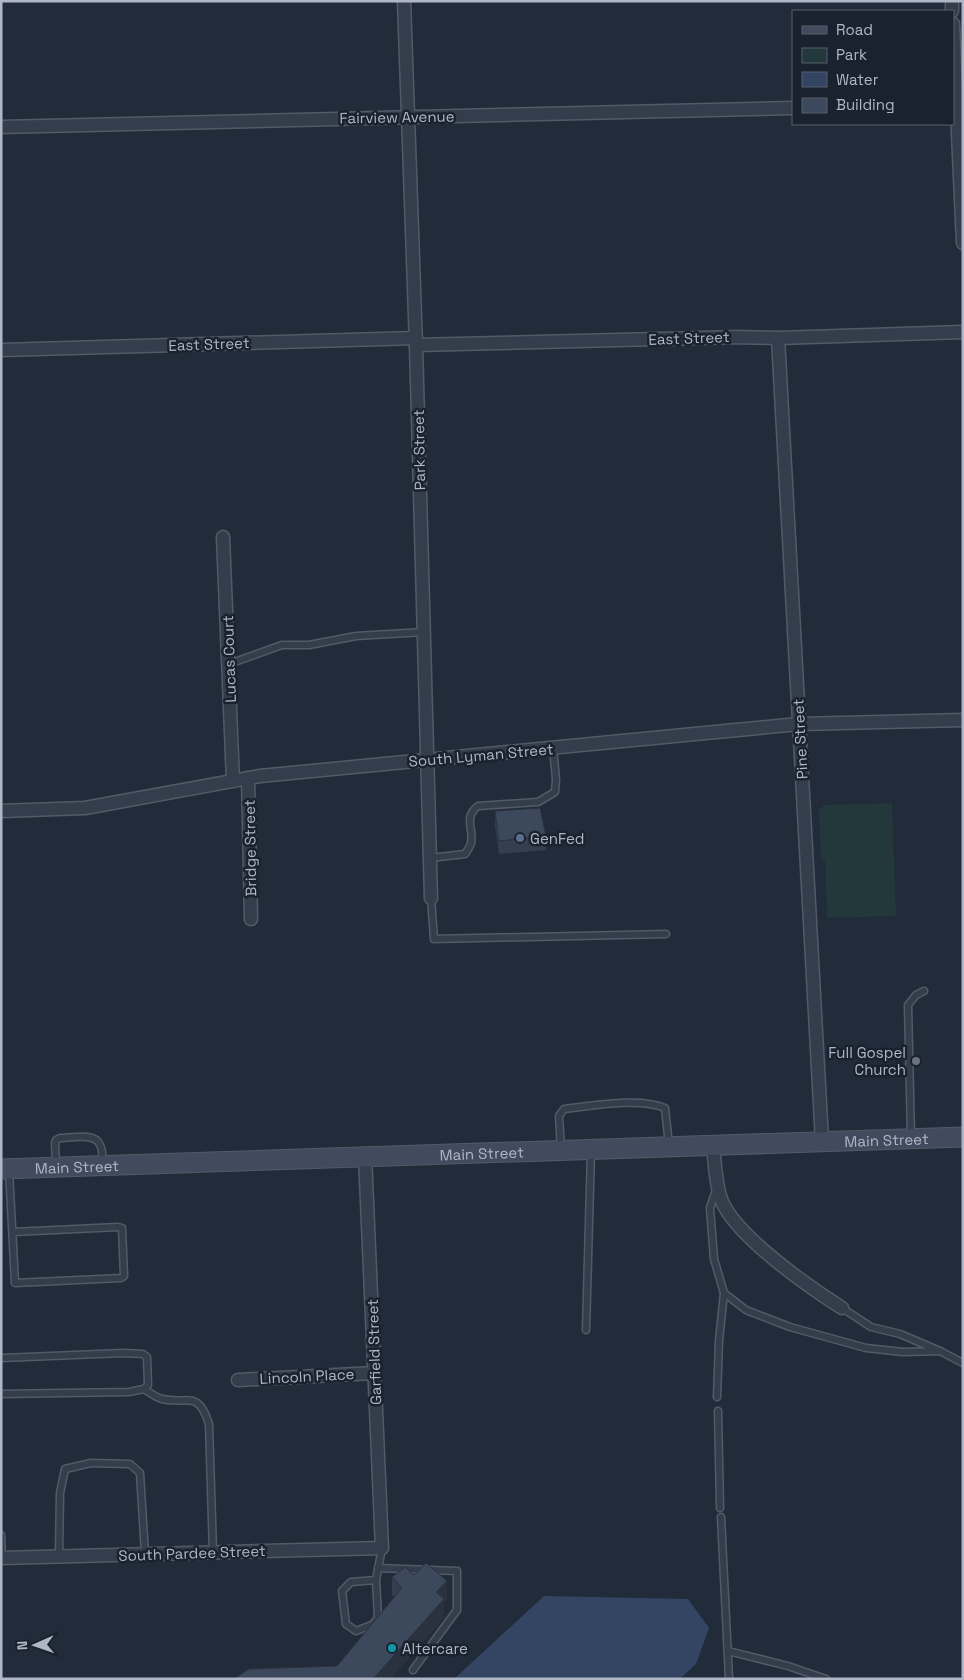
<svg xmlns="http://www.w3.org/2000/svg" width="964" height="1680" viewBox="0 0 964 1680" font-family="'Space Grotesk',sans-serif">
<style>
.green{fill:#22383b}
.water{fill:#334563}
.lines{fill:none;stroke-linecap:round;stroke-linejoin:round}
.service-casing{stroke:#525a68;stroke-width:9}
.minor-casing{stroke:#525a68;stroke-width:15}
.secondary-casing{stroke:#525a68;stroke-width:21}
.service{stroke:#343d4b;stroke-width:6}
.minor{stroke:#343d4b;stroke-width:12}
.secondary{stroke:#424b5e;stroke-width:19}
.wall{fill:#343e4e}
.shaded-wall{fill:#2a3240}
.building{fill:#3c485b;stroke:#2a3240}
.service-dot{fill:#5c6f8a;stroke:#1a222f;stroke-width:2}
.worship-dot{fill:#6b7280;stroke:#1a222f;stroke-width:2}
.culture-dot{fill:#0f9aa8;stroke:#1a222f;stroke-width:2}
.labels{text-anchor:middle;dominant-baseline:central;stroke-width:5;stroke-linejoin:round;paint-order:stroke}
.street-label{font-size:15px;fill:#afb7c7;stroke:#1a222f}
.poi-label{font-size:15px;fill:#afb7c7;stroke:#1a222f;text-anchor:start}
</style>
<rect width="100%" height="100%" fill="#212b3a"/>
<path class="green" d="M892,803l4,113 -69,2 -2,-58 -4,-1 -2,-51h4v-3z"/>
<path class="water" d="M544,1596l144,3 21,29 -13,36 -16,15h-226z"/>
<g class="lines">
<defs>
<g id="service">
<path d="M229,664l53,-19h27l47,-9 68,-4"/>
<path d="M430,858l35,-4c2,-3 5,-7 6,-11 3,-15 -8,-25 7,-37l60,-4 17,-10 1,-13 -3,-31"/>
<path d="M431,898l3,41 232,-5"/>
<path d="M911,1137l-3,-132 8,-10 8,-4"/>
<path d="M561,1149l-2,-33 5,-7c27,-3 76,-12 101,-1l4,37"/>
<path d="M56,1166l-1,-23 1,-3 4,-2c10,0 36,-6 40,7 3,5 2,13 3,19"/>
<path d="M9,1170l6,113 106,-5 3,-2 -2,-48 -4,-1 -105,5"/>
<path d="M716,1190l-6,18 4,51 10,34 22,17 44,17 76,21 37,4 37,-1"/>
<path d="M842,1308l29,19 29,7 40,17 23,12"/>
<path d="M586,1330l5,-179"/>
<path d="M1,1358l123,-5 19,1 4,3 1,28 -4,4 -15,3 -128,2"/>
<path d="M144,1389c5,3 11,8 18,10 26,6 36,-10 47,25l4,128"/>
<path d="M717,1397l2,-56 5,-48"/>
<path d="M718,1411l2,97"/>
<path d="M721,1517l8,162"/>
<path d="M1,1535l1,23"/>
<path d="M59,1556l1,-63 5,-24 26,-6 39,1 10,9 5,81"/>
<path d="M378,1568l79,3v39l-44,60"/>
<path d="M376,1580l2,38 -6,7 -16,6 -10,-7 -4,-33 9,-9 25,-2 6,-32"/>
<path d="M728,1651l60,15 38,13"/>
</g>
<g id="minor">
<path d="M404,1l12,344 15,553"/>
<path d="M952,1v10"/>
<path d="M953,24l10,219"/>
<path d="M1,127l792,-19"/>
<path d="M778,338l44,803"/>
<path d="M416,345l323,-8 39,1 185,-6"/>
<path d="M1,350l415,-12"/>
<path d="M223,537l10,244"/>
<path d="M248,778l3,141"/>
<path d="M1,811l84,-3 175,-32 539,-52 164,-4"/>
<path d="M713,1146c2,17 2,36 8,53 13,36 88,88 121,109"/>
<path d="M238,1380l137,-7"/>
<path d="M1,1558l381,-10 -17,-392"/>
</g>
<g id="secondary">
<path id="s1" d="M1,1169l962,-32"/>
</g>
</defs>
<use href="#service" class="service-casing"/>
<use href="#minor" class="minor-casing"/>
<use href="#secondary" class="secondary-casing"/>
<use href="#service" class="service"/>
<use href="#minor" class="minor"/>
<use href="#secondary" class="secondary"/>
</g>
<g class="wall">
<path d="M495,811l51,25v14l-47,4 -4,-29z"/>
<path d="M414,1575l33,24 -3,4v15l-54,61h-156l103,-13 57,-69 -2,-2v-18z"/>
</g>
<path class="shaded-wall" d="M447,1581v18l-3,4v15l-54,61h-17l63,-87z"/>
<g class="building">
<path d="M540,808l6,28 -47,5 -4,-30z"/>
<path d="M426,1563l21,18 -11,11 8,7 -71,80h-139l15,-10 88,-3 65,-78 -10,-11 13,-10 9,8z"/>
</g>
<circle class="service-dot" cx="520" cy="838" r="5"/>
<circle class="worship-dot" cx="916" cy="1061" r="5"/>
<circle class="culture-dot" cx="392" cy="1648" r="5"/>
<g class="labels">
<g class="street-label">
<text transform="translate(397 117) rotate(-1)">Fairview Avenue</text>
<text transform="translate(689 338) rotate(-2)">East Street</text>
<text transform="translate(209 344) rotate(-2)">East Street</text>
<text transform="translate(419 450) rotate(-91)">Park Street</text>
<text transform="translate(229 659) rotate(-92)">Lucas Court</text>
<text transform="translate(800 739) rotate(-93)">Pine Street</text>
<text transform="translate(481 755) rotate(-5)">South Lyman Street</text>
<text transform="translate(250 848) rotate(-91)">Bridge Street</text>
<text stroke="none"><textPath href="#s1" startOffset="886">Main Street</textPath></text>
<text stroke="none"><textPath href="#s1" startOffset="481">Main Street</textPath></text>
<text stroke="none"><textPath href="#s1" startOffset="76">Main Street</textPath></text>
<text transform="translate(374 1352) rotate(-92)">Garfield Street</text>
<text transform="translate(307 1376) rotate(-3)">Lincoln Place</text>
<text transform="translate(192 1553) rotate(-2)">South Pardee Street</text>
</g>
<g class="poi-label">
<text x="530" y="838">GenFed</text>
<text x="906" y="1052" text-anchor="end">Full Gospel<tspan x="906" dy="17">Church</tspan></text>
<text x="402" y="1648">Altercare</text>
</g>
</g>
<rect width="964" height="1680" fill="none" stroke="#afb7c7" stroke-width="5"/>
<rect x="792" y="10" width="162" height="115" fill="#1a222f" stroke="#565e6c"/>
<rect x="802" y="26" width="25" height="8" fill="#424b5e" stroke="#565e6c"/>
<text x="836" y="35" font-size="15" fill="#afb7c7">Road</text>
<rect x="802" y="48" width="25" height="15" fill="#22383b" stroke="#565e6c"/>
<text x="836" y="60" font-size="15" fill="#afb7c7">Park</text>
<rect x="802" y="72" width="25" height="15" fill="#334563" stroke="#565e6c"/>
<text x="836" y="85" font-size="15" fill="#afb7c7">Water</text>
<rect x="802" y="98" width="25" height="15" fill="#3c485b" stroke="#565e6c"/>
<text x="836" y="110" font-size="15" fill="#afb7c7">Building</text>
<g transform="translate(35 1645) rotate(268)" stroke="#1a222f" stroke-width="4" paint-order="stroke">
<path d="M0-4L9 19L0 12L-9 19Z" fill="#afb7c7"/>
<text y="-8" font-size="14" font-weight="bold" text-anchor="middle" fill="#afb7c7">N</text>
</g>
</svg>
